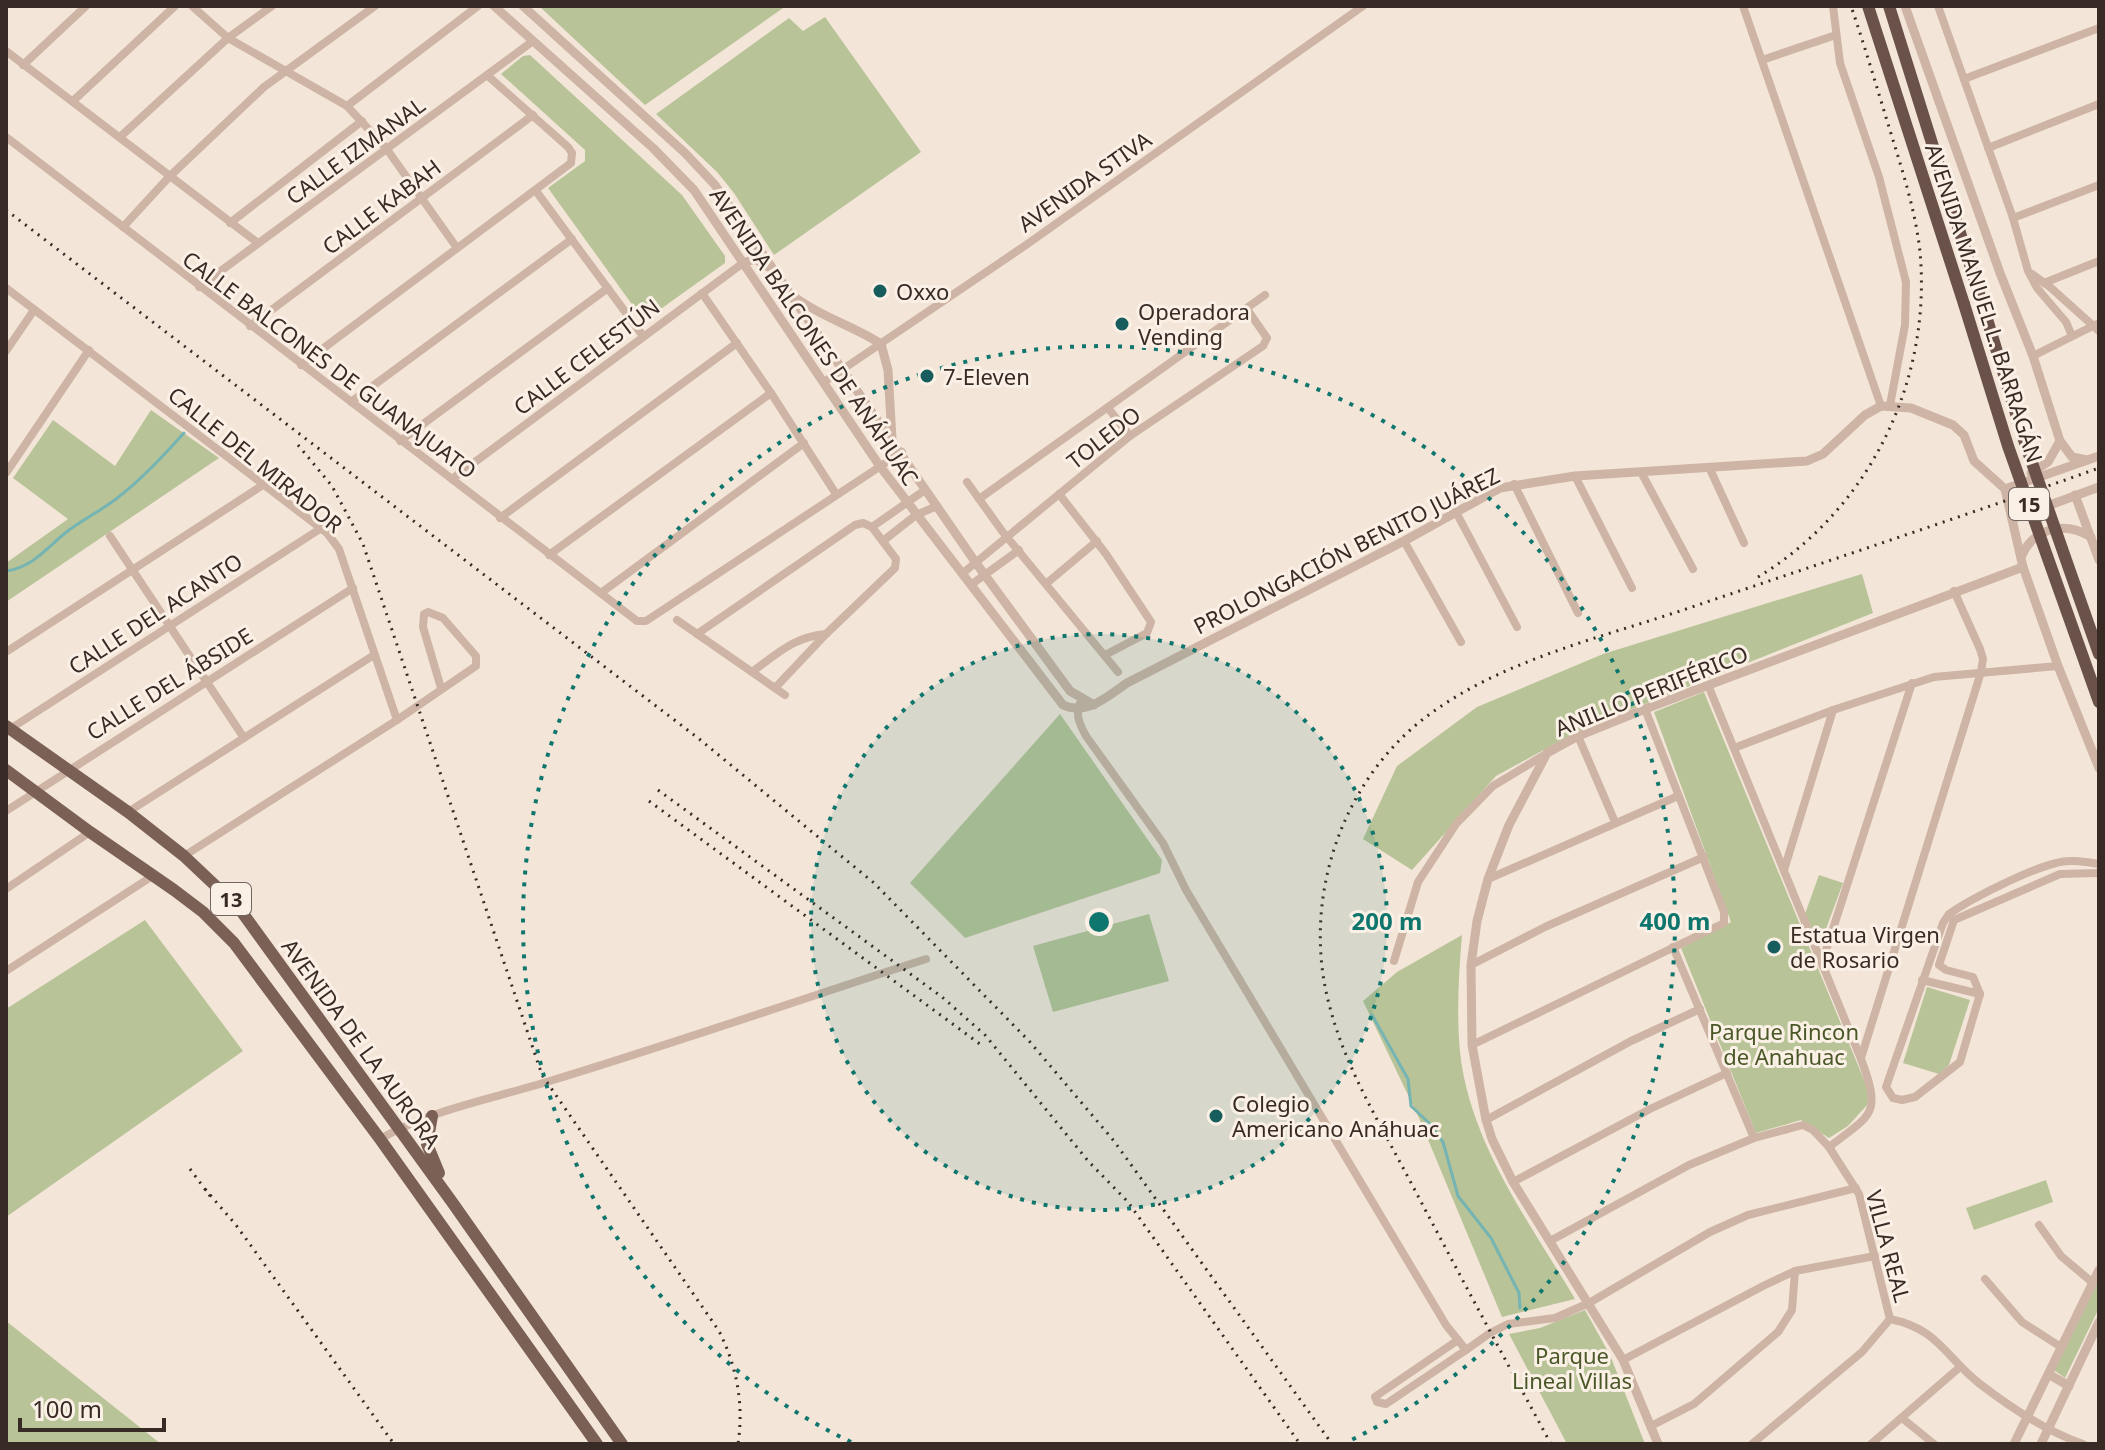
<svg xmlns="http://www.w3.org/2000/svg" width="2105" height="1450" viewBox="0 0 2105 1450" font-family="'Noto Sans',sans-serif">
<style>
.green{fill:#b8c498}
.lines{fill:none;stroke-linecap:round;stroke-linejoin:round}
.stream{stroke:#75b4b2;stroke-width:3}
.minor{stroke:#cdb4a4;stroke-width:8}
.tertiary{stroke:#cdb4a4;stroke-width:9}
.primary{stroke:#7b6056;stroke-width:12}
.trunk{stroke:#6a524a;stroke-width:12}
.rail{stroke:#382b26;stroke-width:3;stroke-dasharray:2 6;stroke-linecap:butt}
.trunk-bridge{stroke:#6a524a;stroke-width:12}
.ring{fill:none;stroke:#0f766e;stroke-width:4;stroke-dasharray:4 8}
.poi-dot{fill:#185d5d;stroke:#fbf0e6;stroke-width:3}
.labels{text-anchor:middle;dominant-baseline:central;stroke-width:6;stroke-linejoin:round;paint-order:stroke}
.shield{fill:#fbf0e6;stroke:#726660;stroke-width:2}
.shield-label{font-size:20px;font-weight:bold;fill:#382b26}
.street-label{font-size:22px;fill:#382b26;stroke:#fbf0e6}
.poi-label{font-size:22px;fill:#382b26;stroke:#fbf0e6;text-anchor:start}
.park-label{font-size:22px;fill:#4a5828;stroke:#fbf0e6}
.centre{fill:#0f766e;stroke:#fbf0e6;stroke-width:4}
.ring-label{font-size:24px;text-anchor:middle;font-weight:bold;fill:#0f766e;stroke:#fbf0e6;stroke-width:6;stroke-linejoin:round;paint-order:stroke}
</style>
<rect width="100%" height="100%" fill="#f4e5d9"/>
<g class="green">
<path d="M539,6h247l-141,99z"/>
<path d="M825,17l96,135 -147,103 -40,-62 -17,-21 -61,-58 133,-96 14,13z"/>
<path d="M530,55l152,140 43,61v7l-81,58 -96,-133 37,-27v-11l-84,-76 22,-18z"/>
<path d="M151,410l68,48 -213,144v-39l62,-44 -55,-41 40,-58 62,46z"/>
<path d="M1862,574l11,39 -291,116 -86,47 -84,94 -49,-31 34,-73 80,-59 126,-53z"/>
<path d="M1704,692l163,395 1,17 -20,22 -19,12 -28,-18 -45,13 -75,-185 50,-26 -77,-210z"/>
<path d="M1060,714l102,146 -2,13 -195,65 -55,-55z"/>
<path d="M1819,875l24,8 -23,62 -15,-31z"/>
<path d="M1149,914l20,67 -116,31 -20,-66z"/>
<path d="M145,920l98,131 -237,166v-208z"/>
<path d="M1462,935c-3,35 -5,70 -3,104 5,97 69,180 116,260l-73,18 -83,-199 -56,-117 34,-29z"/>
<path d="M1927,987l43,13 -21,65 -10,9 -36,-11z"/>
<path d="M2046,1180l7,22 -79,28 -8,-22z"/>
<path d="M2099,1277v31l-34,70 -11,-8z"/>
<path d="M1585,1310l25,45 35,89h-78l-58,-110 31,-6z"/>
<path d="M6,1321l155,123h-155z"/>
</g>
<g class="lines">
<g class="stream">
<path d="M6,571c25,-3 40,-22 58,-37 16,-13 35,-22 52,-35 25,-19 47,-43 68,-66"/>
<path d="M1372,1015l36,64 3,27 18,17 14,19 15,54 33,42 28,55 1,15"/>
</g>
<g class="minor">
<path d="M192,6l36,32 119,68 39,42 71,100"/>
<path d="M1743,6l138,400"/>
<path d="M1833,6l7,57 39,114 27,105 -1,43 -15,80"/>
<path d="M1938,6l75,212 15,53 9,17 29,34 6,14"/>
<path d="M6,51l252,192"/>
<path d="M1762,60l74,-25"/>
<path d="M23,65l63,-59"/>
<path d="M1964,79l135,-51"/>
<path d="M73,101l102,-95"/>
<path d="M347,106l131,-100"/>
<path d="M6,137l631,484h9l256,-169"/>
<path d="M120,137l108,-99 44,-32"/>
<path d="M1988,148l111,-44"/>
<path d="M536,191l107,145"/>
<path d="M2013,218l86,-33"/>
<path d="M230,223l132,-102"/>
<path d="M123,227l46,-50 95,-90 111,-81"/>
<path d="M2032,274l18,13 49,44"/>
<path d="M2044,283l55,-22"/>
<path d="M199,287l334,-246"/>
<path d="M6,288l321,245 12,16 58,171"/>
<path d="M702,293l69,100 65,101"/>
<path d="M250,326l283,-211"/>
<path d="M6,351l28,-41"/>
<path d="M2033,356l66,-33"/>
<path d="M301,365l270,-202 1,-10 -4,-6 -80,-71"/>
<path d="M824,382l202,-137 337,-239"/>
<path d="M351,402l221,-163"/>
<path d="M1108,408l22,28"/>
<path d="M400,441l208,-153"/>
<path d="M1709,467l35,76"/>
<path d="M1641,472l52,97"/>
<path d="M6,473l83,-123"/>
<path d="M1575,476l57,112"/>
<path d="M452,479l291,-216"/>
<path d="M967,482l35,49 116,141"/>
<path d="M1514,484l64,129"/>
<path d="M1059,494l47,60 45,68 -4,11 -42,22"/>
<path d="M979,499l286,-204"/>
<path d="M1456,512l61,115"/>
<path d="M500,518l237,-175"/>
<path d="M110,536l134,202"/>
<path d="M883,541l33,-26 21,-9"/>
<path d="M1404,541l57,101"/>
<path d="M549,555l222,-162"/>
<path d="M963,573l167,-137 133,-90 4,-8 -20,-29"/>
<path d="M1047,583l50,-42"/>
<path d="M972,584l47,-34"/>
<path d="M601,593l203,-150"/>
<path d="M677,620l108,75"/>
<path d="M697,634l158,-109 8,-2 9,4 53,-37"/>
<path d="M6,652l257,-167"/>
<path d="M752,672c26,-19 42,-35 74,-38"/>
<path d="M1708,685l153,374c21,56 11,55 -32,88"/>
<path d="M775,688l51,-54 69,-66 1,-9 -24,-32"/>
<path d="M1080,703c-5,12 0,22 6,33l77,107 23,47 260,435 20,25 24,-17 18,-9 47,-6 34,-15 121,-71 38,-17 108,-27"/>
<path d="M10,729l310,-200"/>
<path d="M1578,736l37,86"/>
<path d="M1734,748l99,-38 101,-33 124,-11"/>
<path d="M6,811l347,-223"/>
<path d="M128,812l246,-157"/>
<path d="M184,856l213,-136 79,-54v-10l-33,-38 -15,-6 -4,2 -1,13 18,61"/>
<path d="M2099,864c-14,-2 -29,-5 -43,-1 -28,7 -84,35 -107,51l-6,9 -57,164 7,11 9,2 13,-3 45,-35 20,-68 -7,-17 -27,-7 -7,-5 15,-45 106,-46 39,-1"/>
<path d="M1784,870l49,-160"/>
<path d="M1488,879l190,-83"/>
<path d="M6,889l84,-57"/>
<path d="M1673,947l81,191"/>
<path d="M1394,961l24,-79 38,-58 37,-38 53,-32"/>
<path d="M1822,963l90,-280"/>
<path d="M1471,965l76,-39 157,-69"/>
<path d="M6,971l148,-96"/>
<path d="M1922,980l58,14"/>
<path d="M1472,1045l252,-122v-11l-79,-203"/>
<path d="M1861,1058l120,-386 2,-13 -3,-10 -26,-58"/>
<path d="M1486,1120l145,-79 69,-32"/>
<path d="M380,1139c52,-30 116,-41 173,-59 125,-38 249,-81 373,-121"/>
<path d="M1513,1182l137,-73 77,-36"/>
<path d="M2039,1225l22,31 32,27"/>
<path d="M1550,1241l139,-76 65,-27 49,-13 10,5 16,17 30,47 31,125"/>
<path d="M1985,1279l37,43 39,25"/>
<path d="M1890,1319c49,10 55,38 90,65 30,23 67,48 103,60"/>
<path d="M1458,1340l-79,54 -4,3 2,5 9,2 80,-54"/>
<path d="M1623,1360l142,-75 30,-14 80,-15"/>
<path d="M1902,1418l32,26"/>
<path d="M1651,1426l43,-22 84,-72 14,-22 3,-39"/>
<path d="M1752,1444l110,-92 28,-33"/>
<path d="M1871,1444l89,-77"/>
</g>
<g class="tertiary">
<path d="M494,6l159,142 41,42 185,275 184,240c24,11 45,-9 64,-22l277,-142 96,-53 75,-12 232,-15 16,-7 42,-39 16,-9 30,2 42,17 11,10 10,26 31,28 18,78 35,99 41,102"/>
<path d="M523,6l162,147 30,32 261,378 94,128 24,14"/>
<path d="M1905,6l95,267 33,83 27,85 12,16 15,3"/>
<path d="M743,263l12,-4 13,8"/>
<path d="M796,298c27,20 58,28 85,46l7,26 4,69"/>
<path d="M2031,473l17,-11 12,-21"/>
<path d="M2005,489l94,-33"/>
<path d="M2075,495l24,65"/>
<path d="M2012,519l87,-32"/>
<path d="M2021,557c13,-30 44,-36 70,-20"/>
<path d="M2050,1375l19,11"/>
<path d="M1658,1444l-35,-84 -110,-178 -21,-43 -6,-19 -14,-75 -1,-80 6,-44 11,-42 21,-54 38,-72 31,-17 67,-27 378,-142"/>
<path d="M2014,1444l85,-174"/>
<path d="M2041,1444l58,-122"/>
</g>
<g class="primary">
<path d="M6,726l122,86 56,44 55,52 213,294 170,242"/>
<path d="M6,770l84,62 84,58 29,22 31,31 146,196 217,305"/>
<path d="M432,1116l-5,28 12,29"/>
</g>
<g class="trunk">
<path d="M1868,6l96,298"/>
<path d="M1889,6l94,300"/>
</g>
<g class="rail">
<path d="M6,210l692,528 176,145 156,159 84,99 218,303"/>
<path d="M298,445l34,41 31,58 179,531 177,256c18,36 25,73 19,113"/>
<path d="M1758,577c111,-67 174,-196 162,-325 -4,-38 -16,-76 -27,-112 -14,-45 -27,-90 -42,-134"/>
<path d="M658,790l284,207 43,38 104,127 39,40 172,242"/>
<path d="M649,801l335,246"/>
<path d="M190,1169l20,27"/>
<path d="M205,1189l31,36 158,219"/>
<path d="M1551,1444c-48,-88 -95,-176 -142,-265 -30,-57 -64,-112 -80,-175 -27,-102 10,-218 93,-284 74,-58 174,-81 261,-110 139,-47 278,-93 416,-142"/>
</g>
<g class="trunk-bridge">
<path d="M1964,304l44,142 91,256"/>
<path d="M1983,306l42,137 74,211"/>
</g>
</g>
<circle cx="1099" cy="922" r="288" fill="#0f766e" fill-opacity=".12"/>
<g class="ring">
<circle cx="1099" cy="922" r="288"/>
<path d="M851 1442A576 576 0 1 1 1347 1442"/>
</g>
<g class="poi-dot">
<circle cx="880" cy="291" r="8"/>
<circle cx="1122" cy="324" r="8"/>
<circle cx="927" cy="376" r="8"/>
<circle cx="1774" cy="947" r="8"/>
<circle cx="1216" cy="1116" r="8"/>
</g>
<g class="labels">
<g class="shield">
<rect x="2009" y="488" width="40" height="32" rx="6"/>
<rect x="211" y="883" width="40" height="32" rx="6"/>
</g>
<g class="shield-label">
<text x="2029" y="504">15</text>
<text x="231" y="899">13</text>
</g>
<g class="street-label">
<text transform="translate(355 150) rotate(-36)">CALLE IZMANAL</text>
<text transform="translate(1084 181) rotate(-35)">AVENIDA STIVA</text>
<text transform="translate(381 206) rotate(-37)">CALLE KABAH</text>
<text transform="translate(1985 303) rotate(72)">AVENIDA MANUEL L. BARRAGÁN</text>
<text transform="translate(815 336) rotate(56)">AVENIDA BALCONES DE ANÁHUAC</text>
<text transform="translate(586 356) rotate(-37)">CALLE CELESTÚN</text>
<text transform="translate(330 364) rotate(37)">CALLE BALCONES DE GUANAJUATO</text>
<text transform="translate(1103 437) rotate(-38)">TOLEDO</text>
<text transform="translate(256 459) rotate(39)">CALLE DEL MIRADOR</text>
<text transform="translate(1346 550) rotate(-27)">PROLONGACIÓN BENITO JUÁREZ</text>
<text transform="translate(155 613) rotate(-33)">CALLE DEL ACANTO</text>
<text transform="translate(169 683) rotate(-32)">CALLE DEL ÁBSIDE</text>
<text transform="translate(1651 690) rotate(-22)">ANILLO PERIFÉRICO</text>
<text transform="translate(362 1043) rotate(54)">AVENIDA DE LA AURORA</text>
<text transform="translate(1889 1246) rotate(75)">VILLA REAL</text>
</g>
<g class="poi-label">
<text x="896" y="291">Oxxo</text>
<text x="1138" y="311">Operadora<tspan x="1138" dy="25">Vending</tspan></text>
<text x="943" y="376">7-Eleven</text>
<text x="1790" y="934">Estatua Virgen<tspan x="1790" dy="25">de Rosario</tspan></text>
<text x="1232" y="1103">Colegio<tspan x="1232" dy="25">Americano Anáhuac</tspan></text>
</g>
<g class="park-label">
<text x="1784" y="1031">Parque Rincon<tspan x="1784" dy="25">de Anahuac</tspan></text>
<text x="1572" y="1355">Parque<tspan x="1572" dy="25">Lineal Villas</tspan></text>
</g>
</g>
<circle cx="1099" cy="922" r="12" class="centre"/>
<g class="ring-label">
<text x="1387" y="930">200 m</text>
<text x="1675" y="930">400 m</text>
</g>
<rect width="2105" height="1450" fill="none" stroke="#382b26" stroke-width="16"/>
<path d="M20 1418v12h144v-12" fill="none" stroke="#382b26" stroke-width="4"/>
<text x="32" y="1418" font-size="24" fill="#382b26" stroke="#fbf0e6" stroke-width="6" paint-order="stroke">100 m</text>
</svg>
